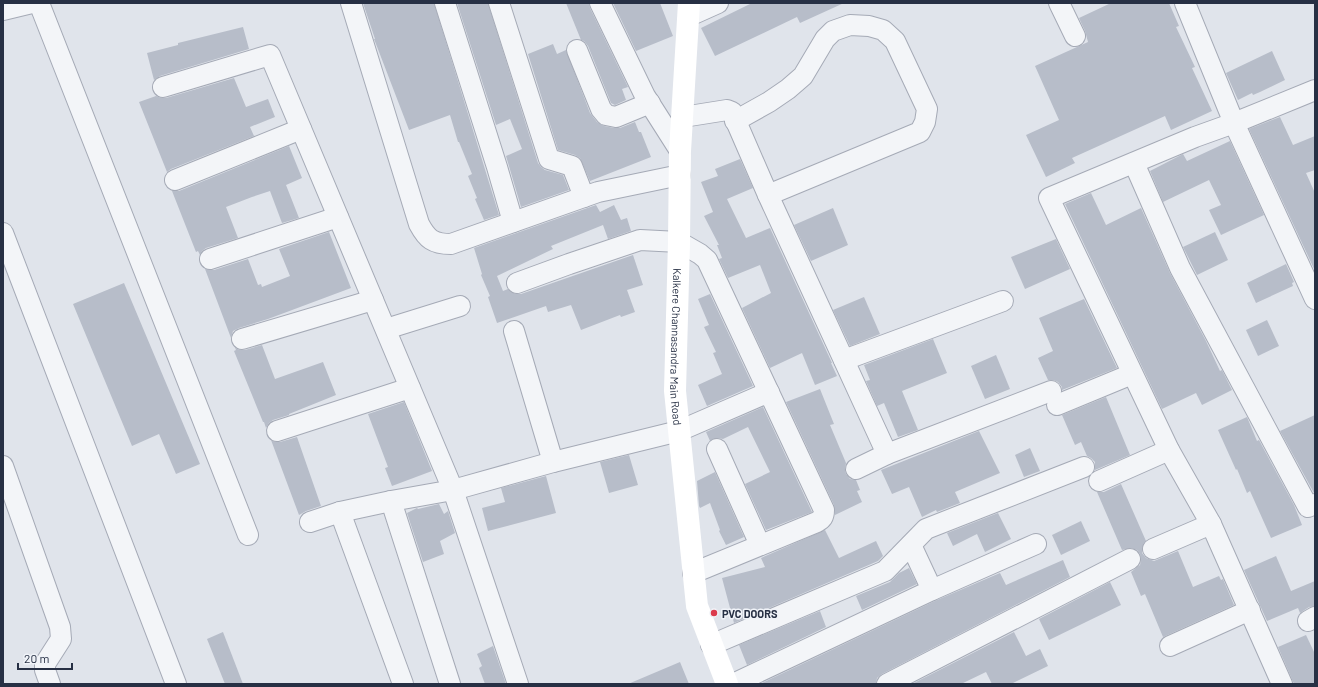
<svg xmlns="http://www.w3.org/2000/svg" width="1318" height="687" viewBox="0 0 1318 687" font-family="Barlow,sans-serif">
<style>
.building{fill:#b7bdc9}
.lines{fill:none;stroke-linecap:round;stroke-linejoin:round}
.street-casing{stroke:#a5aab6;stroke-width:22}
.street{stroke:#f3f5f8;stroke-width:20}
.secondary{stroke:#fff;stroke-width:22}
.poi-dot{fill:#db3a4c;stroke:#f0f3f8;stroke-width:1.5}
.labels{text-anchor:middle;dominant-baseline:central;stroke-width:3;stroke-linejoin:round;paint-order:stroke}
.street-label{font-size:11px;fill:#273044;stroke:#f0f3f8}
.poi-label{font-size:11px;font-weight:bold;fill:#273044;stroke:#f0f3f8;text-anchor:start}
</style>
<rect width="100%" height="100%" fill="#e0e4eb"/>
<g class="building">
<path d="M363,3h71l65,212 -15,5 -9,-21 2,-1 -9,-22 4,-2 -13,-32h-1l-8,-27 -41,15 -33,-86 -2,-5h1z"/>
<path d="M457,3h31l50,160 3,4 4,3 18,5 6,15 -48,17 -15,-51 16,-7 -12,-30 -14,6z"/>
<path d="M566,3h23l1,5 38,79 -6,2 4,11 -11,5 -4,-2 -23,-57 -4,-5 -3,-1z"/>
<path d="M613,3h47l13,33 -37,15z"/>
<path d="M752,3h92l-44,20 -3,-6 -82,39 -14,-28z"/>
<path d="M1111,3h58l10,23 -3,1 19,40 -3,1 20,43 -41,19 -6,-14 -93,42 3,5 -29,14 -20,-42 33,-15 -24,-54 53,-24 -3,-11 -6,-13z"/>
<path d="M243,27l6,22 -89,27 -6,4 -7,-27 31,-8v-2z"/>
<path d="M553,44l4,10 9,-4 24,63 7,9 7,4 10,2h6l15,-6 4,10h2l10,25 -61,24 -10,-23 -5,-3 -17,-5 -30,-96z"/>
<path d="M1272,51l13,29 -25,12 -7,3 -1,-2 -14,7 -12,-27z"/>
<path d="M234,78l12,29 22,-8 7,18 -25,10 4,9 -83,33 -4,3 -28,-70 17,-6 5,2h5z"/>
<path d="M1280,117l13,28 22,-9v34l-9,3 9,20v78l-66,-142z"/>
<path d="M1230,141l34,74 -43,20 -12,-25 12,-5 -12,-25 -46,22 -13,-31 33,-17 4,7z"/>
<path d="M289,146l13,32 -16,7 13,33 -17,5 -12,-32 -18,6 -26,10 12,31 -32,10 -4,3 -2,4 -2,-4 -2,1 -24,-61h7z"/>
<path d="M740,159l13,29 -26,11 19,39 24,-10 62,135h-1l6,13 -22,9 -13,-32 -32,15 -28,-60 29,-15 -11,-28 -32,13 -9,-19 3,-1 -5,-13h2l-15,-29 9,-4 -12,-30 17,-6 -3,-7z"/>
<path d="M1091,193l15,32 35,-17 29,65 36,68 14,30 2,-1 10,20 -30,15 -6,-12 -34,16 -97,-205z"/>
<path d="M596,205l4,7 14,-7 7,15 6,-2 4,13 -23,8 -5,-14 -52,21 2,3 -56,27 6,15 5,-2 7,5h6l112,-39 10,30 -16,5 8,22 -14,5 -1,-2 -39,15 -10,-25 -23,7 -2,-6 -49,17 -9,-26 2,-1 -9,-21 1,-1 -8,-26z"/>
<path d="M833,208l15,37 -37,16 -17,-36z"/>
<path d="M329,232l22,56 -83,31 -29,9 -6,3 -2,7 -26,-69 9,1 34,-11 10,26 3,-1 1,3 28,-11 -11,-27z"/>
<path d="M1215,232l13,28 -31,15 -14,-28z"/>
<path d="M1056,239l14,30 -45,20 -14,-32z"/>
<path d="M1286,264l8,18 -2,1 1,3 -37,17 -9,-20z"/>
<path d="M124,283l76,181 -24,10 -17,-40 -27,12 -59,-142z"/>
<path d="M710,294l43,92 -46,20 -9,-21 24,-11 -9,-21 3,-1 -12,-25 5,-2 -11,-26z"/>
<path d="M864,297l16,37 -30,12 -17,-36z"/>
<path d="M1084,299l33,69 -55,22v-3l-4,-5 -5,-2h-5l-10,-22 15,-7 -14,-33z"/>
<path d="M1267,320l12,26 -21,10 -12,-26z"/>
<path d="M933,339l14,34 -45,18 16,39 -20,7 -14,-34 -7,3 -11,-25 4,-1 -6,-15z"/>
<path d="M262,345l13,34 48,-17 13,33 -47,19v1l-16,5 -4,3 -3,5 -2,-6h-1l-29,-71 2,-1 -1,-2 5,2h5z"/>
<path d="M996,355l14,34 -25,10 -14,-33z"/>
<path d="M820,389l14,35 -4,1 16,38 -1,6 1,5 4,5 6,1 4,10 -3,1 5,11 -27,13 -1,-10 -48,-103z"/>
<path d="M1106,397l24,58 -35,15v-8l-4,-4 -4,-2 -6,-14 -6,3 -13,-30z"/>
<path d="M404,402l28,69 -40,15 -7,-18 3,-1 -20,-53z"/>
<path d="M763,407l49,105 -46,18 -21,-46 25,-12 -22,-45 -25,12 -5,-1 -8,3 -4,-9z"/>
<path d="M1315,415v78h-1l-34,-62z"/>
<path d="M1247,417l10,24 2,-1 35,65 8,20 -31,13 -21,-47 -3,2 -10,-24 -1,1 -18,-40z"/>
<path d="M979,431l21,42 -45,19 5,11 -23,9 -1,-2 -14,7 -13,-30 -17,7 -11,-24z"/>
<path d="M297,437l24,69 -15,5 -7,4 -28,-75 4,2h5z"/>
<path d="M1030,448l10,23 -16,6 -9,-22z"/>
<path d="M629,455l9,30 -29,8 -9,-31z"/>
<path d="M715,472l29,65 -18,8 -7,-14 1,-1 -10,-27 -10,5 -1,-2 -2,-25z"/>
<path d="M546,476l10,37 -68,18 -6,-23 23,-6 -4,-14z"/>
<path d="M1121,484l25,57 -4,7v5l4,5 8,3 24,-10 15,36 26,-11 2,4 2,-1 11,26 -71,32 -18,-43 -4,2 -10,-24 9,-7 1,-5 -1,-6 -3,-4 -6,-2 -9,2 -25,-58h7z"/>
<path d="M439,504l5,10 4,-3 7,22 -15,8 4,13 -21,8 -16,-49 10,-5 1,1z"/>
<path d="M998,513l13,26 -26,13 -8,-18 -24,12 -6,-13z"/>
<path d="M1081,521l9,20 -29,14 -9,-20z"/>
<path d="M825,530l14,28 37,-17 7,15 -5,5 -144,62 -12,-45 43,-11 -4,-9z"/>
<path d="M1276,556l15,35 24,-10v25l-6,1 -9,6 -2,-5 -31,13 -23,-51z"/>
<path d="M1063,560l7,17 -188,97 -5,4 -1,6h-116l177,-84 63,-27 6,12z"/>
<path d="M909,568l8,16 -55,26 -6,-14 34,-14 9,-9z"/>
<path d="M1110,582l11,23 -72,35 -10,-21z"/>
<path d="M820,611l6,16 -79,38 -8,-20z"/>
<path d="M223,632l20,52h-18l-18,-45z"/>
<path d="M1014,632l12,24 14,-7 8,17 -37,18h-19l-6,-12 -25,12h-49z"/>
<path d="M1306,635l9,19v30h-21l-16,-37z"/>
<path d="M493,646l13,38h-21l-6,-16 3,-2 -5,-12z"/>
<path d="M680,662l9,22h-61z"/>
</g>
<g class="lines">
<defs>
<g id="street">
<path d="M39,3l209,532"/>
<path d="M351,3l68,221c8,15 14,20 32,20l147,-52 82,-17"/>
<path d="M445,3l52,164 16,55"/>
<path d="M499,3l50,156 23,7 12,31"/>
<path d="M600,3l45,93 35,55"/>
<path d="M1059,3l16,33"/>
<path d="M1185,3l49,120 81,176"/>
<path d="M3,10l29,-7"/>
<path d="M689,16l29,-13"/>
<path d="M577,50l24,59 5,6 10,2 34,-14"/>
<path d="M163,87l107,-32 183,435 65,194"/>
<path d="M683,117l44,-7 5,2 36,83 119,259 164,-63"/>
<path d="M735,121l34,-19 19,-13 15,-13 22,-37 8,-8 17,-6 19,1 14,4 12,11 32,68 -2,13 -5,10 -152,63"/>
<path d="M1134,163l46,105 128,239 7,-3"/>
<path d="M175,180l126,-51"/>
<path d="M3,233l173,451"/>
<path d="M210,259l128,-42"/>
<path d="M517,283l52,-19 71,-24 39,2 21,12 7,6 117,250c0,7 -2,9 -7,12l-124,51"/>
<path d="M386,329l74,-23"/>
<path d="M514,331l39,131"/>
<path d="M242,339l131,-39"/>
<path d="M844,360l159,-59"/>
<path d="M1057,405l75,-31"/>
<path d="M277,431l133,-43"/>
<path d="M717,449l43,96"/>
<path d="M3,466l57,161 1,12 -16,25v6l5,14"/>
<path d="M856,469l31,-15"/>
<path d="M1099,481l70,-31"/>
<path d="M391,501l59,183"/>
<path d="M340,512l63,172"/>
<path d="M310,522l30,-10 51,-11 62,-11 100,-28 126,-31 90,-39"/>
<path d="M1211,524l71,160"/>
<path d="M911,545l21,45"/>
<path d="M1153,549l58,-25 -42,-74 -120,-252 146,-61 39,-14 81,-33"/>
<path d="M1308,621l7,-4"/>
<path d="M711,645l174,-74 41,-42 158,-62"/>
<path d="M1170,646l80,-36"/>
<path d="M733,684l199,-94 104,-46"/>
<path d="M887,684l243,-125"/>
</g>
</defs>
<use href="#street" class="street-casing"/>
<use href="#street" class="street"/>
<path class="secondary" id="s1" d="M689,3l-9,148 -1,91 -4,149 22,215 30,78"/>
</g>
<circle class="poi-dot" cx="714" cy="613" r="4"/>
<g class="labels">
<g class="street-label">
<text stroke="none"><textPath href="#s1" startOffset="344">Kalkere Channasandra Main Road</textPath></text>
</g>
<g class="poi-label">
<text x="722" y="613">PVC DOORS</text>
</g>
</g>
<rect width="1318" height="687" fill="none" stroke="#273044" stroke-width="8"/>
<path d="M18 663v6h54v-6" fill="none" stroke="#273044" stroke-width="2"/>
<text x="24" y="663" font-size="12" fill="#273044" stroke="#f0f3f8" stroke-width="3" paint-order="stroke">20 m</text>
</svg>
